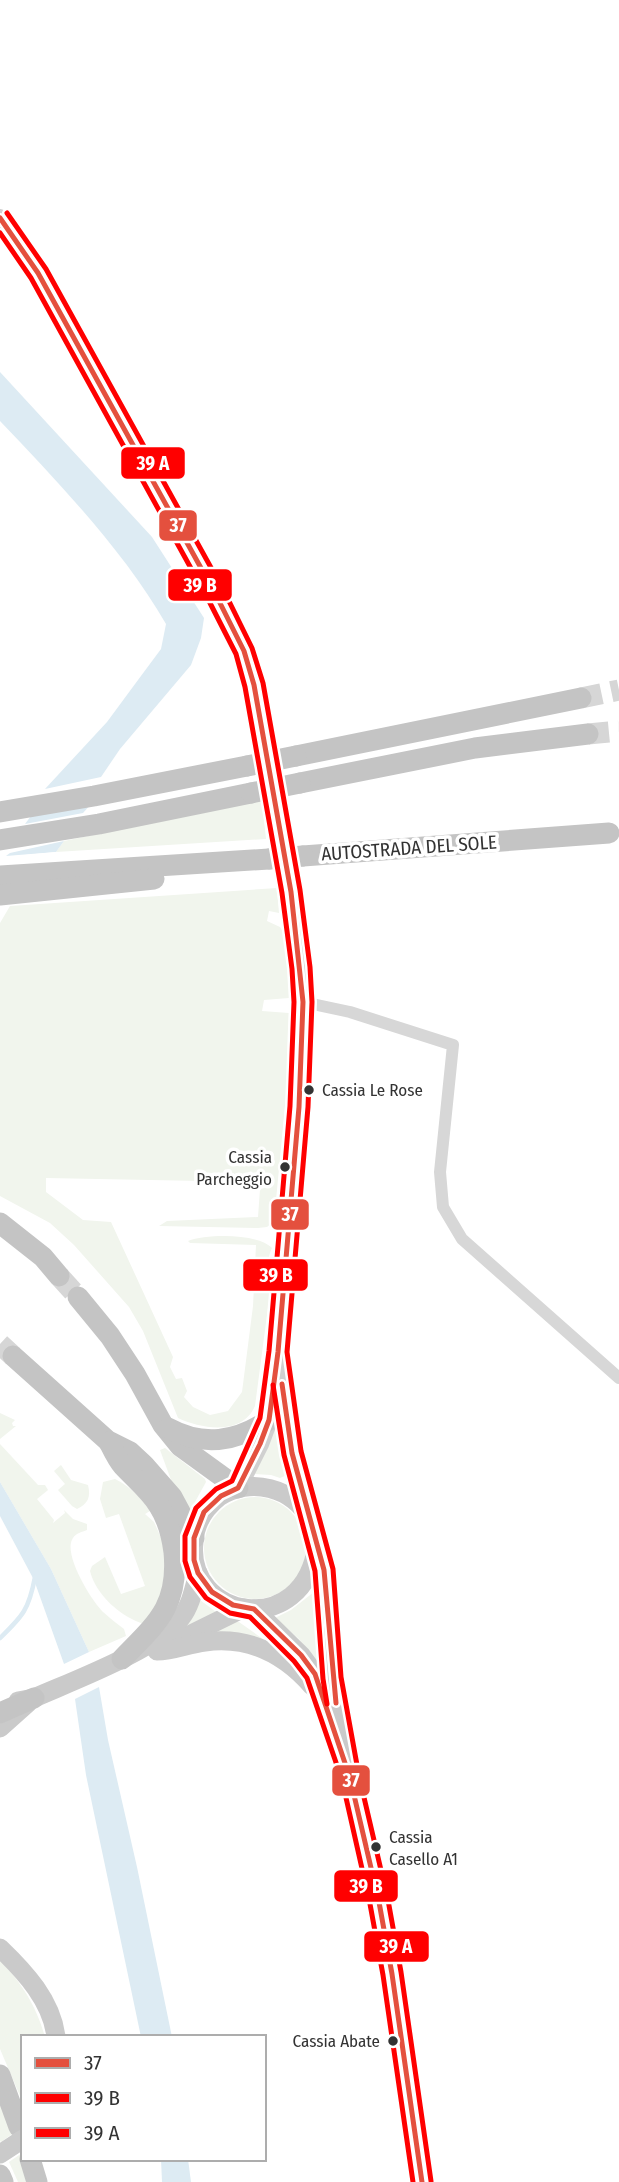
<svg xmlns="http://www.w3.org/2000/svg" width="619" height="2182" viewBox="0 0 619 2182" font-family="'Fira Sans Condensed',sans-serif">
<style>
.green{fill:#f1f5ed}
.water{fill:#ddebf3}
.pier{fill:#fff}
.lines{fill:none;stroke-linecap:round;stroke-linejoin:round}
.stream{stroke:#ddebf3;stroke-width:4.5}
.highway-tunnel{stroke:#d6d6d6;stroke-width:21;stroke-dasharray:21 10;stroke-linecap:butt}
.street{stroke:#d7d7d7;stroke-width:12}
.secondary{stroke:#d0d0d0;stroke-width:18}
.primary{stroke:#cacaca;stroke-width:19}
.highway{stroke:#c4c4c4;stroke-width:21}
.primary-bridge{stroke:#cacaca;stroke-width:19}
.highway-bridge{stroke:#c4c4c4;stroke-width:21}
.bus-1-casing{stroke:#fff;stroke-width:10}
.bus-2-casing{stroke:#fff;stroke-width:10}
.bus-3-casing{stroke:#fff;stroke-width:10}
.bus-1{stroke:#e4503e;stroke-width:5}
.bus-2{stroke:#f00;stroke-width:5}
.bus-3{stroke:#f00;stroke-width:5}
.bus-dot{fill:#333;stroke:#fff;stroke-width:2.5}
.labels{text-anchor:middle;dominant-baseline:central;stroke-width:7;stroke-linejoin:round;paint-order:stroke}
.bus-label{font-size:17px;fill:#333;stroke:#fff;text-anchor:start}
.street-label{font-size:19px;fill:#333;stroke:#fff}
.line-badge{stroke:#fff;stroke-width:2.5}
.badge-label{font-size:19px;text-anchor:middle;font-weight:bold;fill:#fff}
</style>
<rect width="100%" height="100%" fill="#fff"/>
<g class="green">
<path d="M262,800l4,39 -210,13 8,-11z"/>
<path d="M277,888l2,25 -10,-2 -2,10 13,6 8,12 1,59 -25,2 -2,11 27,2 -2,72 -13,136 -7,6 -9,1 -99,-2 8,-5 91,-4 2,-28 -6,-7 -208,-4v14l37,28 28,2 62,135 -3,10 6,12 6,-1 5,13 -3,6 9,10 17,8 18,-4 14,-19 11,-86 3,-61 -66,-2 -2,-2c19,-7 69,-8 84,7 -4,7 -5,21 0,29l-17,129c-13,30 -53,23 -77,12l-35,-87 -14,-24 -55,-62 -24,-22 -50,-27v-273l10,-17z"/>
<path d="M0,1413l15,7 -3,3 1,3h3l-16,13z"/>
<path d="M280,1414l7,61 -7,3 -9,-3 -18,-1z"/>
<path d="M0,1444l38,41h7l3,5 -11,9 17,21 -1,3 12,-10 -1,-3 9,9 14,5v6c-5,2 -11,3 -14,8 -11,15 18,62 30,74 7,6 14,12 21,17l2,7 -37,16 -38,-83 -51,-87z"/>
<path d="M165,1448l40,31 1,3 -16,29 -16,-23 -14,-38z"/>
<path d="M61,1465l10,15 17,5c3,12 0,19 -11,24l-5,-3 -14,-16 7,-6 -11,-13z"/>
<path d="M115,1479c16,8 25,18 35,32l-5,3 9,8 9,20 2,21 -2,31 -19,30c-23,-7 -48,-29 -54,-53l2,-5 13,-9 16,37 24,-8 -26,-72 -13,4 -6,-19 3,-17z"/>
<circle cx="255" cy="1548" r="51"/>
<path d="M314,1592l1,3 17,98 -21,-38 -12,-16 -24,-21 16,-8z"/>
<path d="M200,1600l16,12 -40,19z"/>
<path d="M234,1622h5l24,17 -53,-7z"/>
<path d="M0,1960c22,24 36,45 45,77h-22v66l-23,-54z"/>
<path d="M0,2088l15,44 -14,10 -1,-1z"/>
<path d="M22,2153l9,29h-13l-9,-20z"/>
</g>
<g class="water">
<path d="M0,372l152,165 52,81 -3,20 -10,27 -71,84 -19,28 -56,12 62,-67 31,-42 23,-31 5,-25c-41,-72 -108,-142 -166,-203z"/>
<path d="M91,804l-8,9 -58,11 6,-8z"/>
<path d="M64,841l-8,11 -50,4 4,-3z"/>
<path d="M0,1482l51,87 38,83 -25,12 -30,-84 -34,-64z"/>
<path d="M99,1687l9,53 29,127 35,170h-31l-55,-262 -11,-76z"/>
<path d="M161,2159h27l3,23h-29z"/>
</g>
<path class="pier" d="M56,852h5l-5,4 -50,4 -3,-3z"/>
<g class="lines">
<path class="stream" d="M0,1638c23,-22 29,-29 35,-61"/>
<g class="highway-tunnel">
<path d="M581,698l38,-8"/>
<path d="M588,734l31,-3"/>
<path d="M59,1276l19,21"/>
<path d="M0,1344l13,12"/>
</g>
<path class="street" d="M303,1002l47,10 103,33 -13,127 3,35 19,32 157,139"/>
<g class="secondary">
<path d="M0,218l38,55 179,324 27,54 10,34 37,207 10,76 2,34 -4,105 -21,245 -9,68 -9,24 -22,44"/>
<path d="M281,1376l11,77 18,67"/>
</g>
<g class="primary">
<path d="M317,1545c-13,97 -132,73 -123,-3 1,-18 11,-34 25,-45 30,-21 76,-9 91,23 4,8 5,17 7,25 2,9 6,17 7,26 6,36 3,74 9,111 5,33 10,66 17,99 10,41 22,82 30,124 18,91 27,185 42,277"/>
<path d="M254,1609l47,46 14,19 15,47"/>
<path d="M179,1640l65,-32"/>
<path d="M157,1651c17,0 31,-7 48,-9 43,-6 79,12 107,44"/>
<path d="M18,1701l16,-3c36,-16 125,-49 147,-80 10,-13 13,-30 17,-45"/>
<path d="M0,1728l28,-25"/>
<path d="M0,1948c25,24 52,53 56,89"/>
</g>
<g class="highway">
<path d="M296,756l285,-58"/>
<path d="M300,783l175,-35 113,-14"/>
<path d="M0,812l94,-16 153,-30"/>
<path d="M0,840l99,-16 152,-31"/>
<path d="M303,856l306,-23"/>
<path d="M0,876l269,-17"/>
<path d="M0,895l154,-16"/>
<path d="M0,1223l43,34 16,19"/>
<path d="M78,1297l32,39 25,38 28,51 17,21 58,42"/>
<path d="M13,1356l95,85 22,11 14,13 28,32 22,41"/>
<path d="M168,1428c35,19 68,14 101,-8"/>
<path d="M109,1442c4,8 8,17 14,24 12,13 27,25 36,40 9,14 13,31 15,46 5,54 -17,71 -52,107"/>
<path d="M0,1713l34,-15"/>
<path d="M0,2075l19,52"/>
<path d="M30,2159l7,23"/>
<path d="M0,2175l3,7"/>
</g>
<path class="primary-bridge" d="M0,2154l23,-15"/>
<g class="highway-bridge">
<path d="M247,766l49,-10"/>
<path d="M251,793l49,-10"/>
<path d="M269,859l34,-3"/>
</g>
<defs>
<g id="bus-1">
<path d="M0,218l38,55 179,324 27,54 10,34 37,207 12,110 -4,105 -21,245 -9,68 -9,24 -22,44 -17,8 -17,16 -10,26v22l4,13 14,19 21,13 21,4 47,46 14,19 35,104 29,124 13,72 30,208"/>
<path d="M282,1384l10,69 32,117 12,133"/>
</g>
<g id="bus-2">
<path d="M0,233l31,45 178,323 27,53 9,33 37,206 10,76 2,33 -4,104 -21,245 -9,67 -28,63 -16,8 -20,19 -11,28v25l5,16 16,21 24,15 20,4 44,44 13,17 35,102 28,124 13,71 30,207"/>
<path d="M273,1385l11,70 31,116 8,108 4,25"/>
</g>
<path id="bus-3" d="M7,213l39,56 179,324 27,55 11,35 37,207 10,77 2,35 -4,105 -21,245 14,99 32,118 8,108 18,99 29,124 13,72 30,209"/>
</defs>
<use href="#bus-1" class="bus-1-casing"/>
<use href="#bus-2" class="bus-2-casing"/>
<use href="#bus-3" class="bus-3-casing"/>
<use href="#bus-1" class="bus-1"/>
<use href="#bus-2" class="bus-2"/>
<use href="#bus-3" class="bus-3"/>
</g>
<g class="bus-dot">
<circle cx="309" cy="1090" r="6"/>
<circle cx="285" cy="1167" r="6"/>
<circle cx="376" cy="1847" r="6"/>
<circle cx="393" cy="2041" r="6"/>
</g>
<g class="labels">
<g class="bus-label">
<text x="322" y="1090">Cassia Le Rose</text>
<text x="272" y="1157" text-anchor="end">Cassia<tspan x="272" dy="22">Parcheggio</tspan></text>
<text x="389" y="1837">Cassia<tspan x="389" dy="22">Casello A1</tspan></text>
<text x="380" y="2041" text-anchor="end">Cassia Abate</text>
</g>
<g class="street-label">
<text transform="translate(409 848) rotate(-4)">AUTOSTRADA DEL SOLE</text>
</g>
</g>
<g class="line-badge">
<rect x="120" y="446" width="66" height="34" rx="7" fill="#f00"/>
<rect x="158" y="509" width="40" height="33" rx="7" fill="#e4503e"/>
<rect x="167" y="568" width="66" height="34" rx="7" fill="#f00"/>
<rect x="270" y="1198" width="40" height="33" rx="7" fill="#e4503e"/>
<rect x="242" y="1258" width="67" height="34" rx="7" fill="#f00"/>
<rect x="331" y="1764" width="40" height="33" rx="7" fill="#e4503e"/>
<rect x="333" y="1869" width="66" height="34" rx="7" fill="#f00"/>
<rect x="363" y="1930" width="67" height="33" rx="7" fill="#f00"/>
</g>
<g class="badge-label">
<text x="153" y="470">39 A</text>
<text x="178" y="532">37</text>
<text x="200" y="592">39 B</text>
<text x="290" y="1221">37</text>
<text x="276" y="1282">39 B</text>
<text x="351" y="1787">37</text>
<text x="366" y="1893">39 B</text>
<text x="396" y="1953">39 A</text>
</g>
<rect x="21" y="2035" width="245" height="126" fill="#ffffff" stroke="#adadad" stroke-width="2"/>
<rect x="35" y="2058" width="35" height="10" fill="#e4503e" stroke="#adadad" stroke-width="2"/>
<text x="84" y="2070" font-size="21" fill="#333333">37</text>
<rect x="35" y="2093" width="35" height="10" fill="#ff0000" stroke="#adadad" stroke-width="2"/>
<text x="84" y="2105" font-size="21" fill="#333333">39 B</text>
<rect x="35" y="2128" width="35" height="10" fill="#ff0000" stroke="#adadad" stroke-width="2"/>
<text x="84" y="2140" font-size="21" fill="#333333">39 A</text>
</svg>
